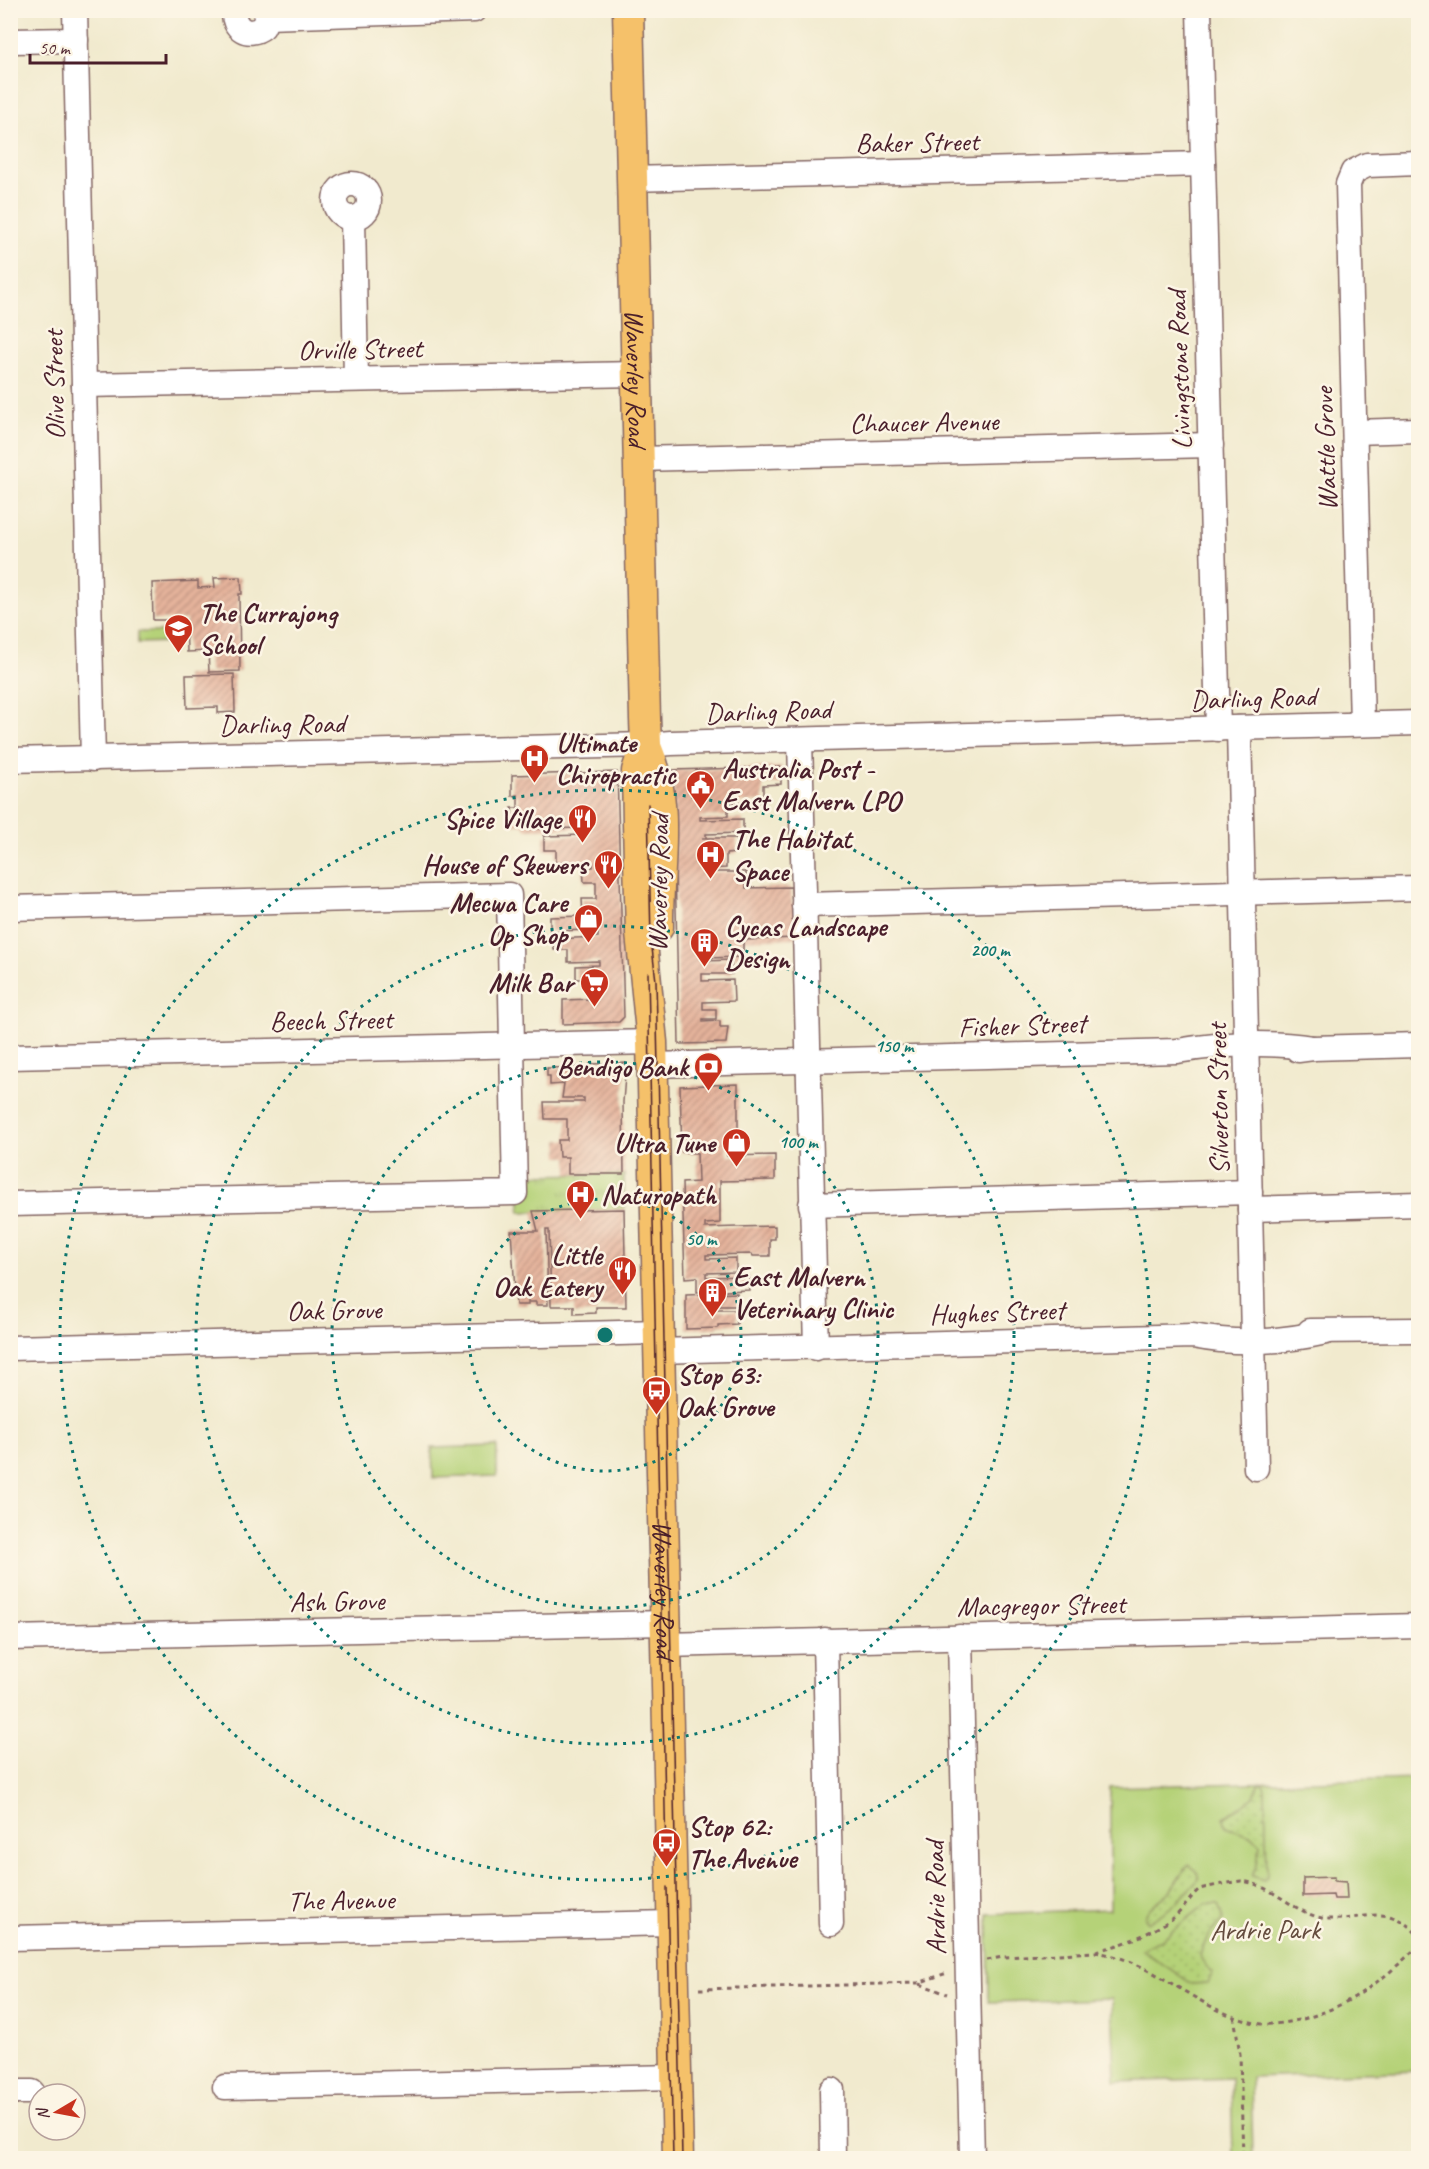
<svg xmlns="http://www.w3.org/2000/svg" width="1429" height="2169" viewBox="0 0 1429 2169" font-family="Caveat,sans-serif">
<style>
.grass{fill:url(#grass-tufts);stroke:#807852;stroke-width:1.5}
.park{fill:#b5d278;stroke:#807852;stroke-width:1.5}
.garden{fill:url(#garden-dots);stroke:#807852;stroke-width:1.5}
.building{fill:url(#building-hatch)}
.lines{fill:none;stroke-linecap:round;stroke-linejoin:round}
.minor-casing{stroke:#846664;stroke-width:27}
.major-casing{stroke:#846664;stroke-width:33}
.path{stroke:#846664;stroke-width:3;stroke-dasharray:4.5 4.5;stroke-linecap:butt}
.minor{stroke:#fff;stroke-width:24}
.major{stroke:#f5c16b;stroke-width:30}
.tram{stroke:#4a1f2b;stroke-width:1.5}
.ring{fill:none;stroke:#0f766e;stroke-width:3;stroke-dasharray:3 6}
.labels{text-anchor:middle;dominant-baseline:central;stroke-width:5;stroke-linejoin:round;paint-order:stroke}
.street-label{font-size:28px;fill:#4a1f2b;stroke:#fcf5e5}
.poi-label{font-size:28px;font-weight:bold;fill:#4a1f2b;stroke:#fcf5e5;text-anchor:start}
.park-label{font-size:28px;fill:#654c3e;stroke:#fcf5e5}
.centre{fill:#0f766e;stroke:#fcf5e5;stroke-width:3}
.ring-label{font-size:18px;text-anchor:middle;font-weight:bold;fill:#0f766e;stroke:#fcf5e5;stroke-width:5;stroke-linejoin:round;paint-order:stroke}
</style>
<defs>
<pattern id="grass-tufts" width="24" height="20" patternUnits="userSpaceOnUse" patternTransform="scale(1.5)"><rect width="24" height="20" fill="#b5d278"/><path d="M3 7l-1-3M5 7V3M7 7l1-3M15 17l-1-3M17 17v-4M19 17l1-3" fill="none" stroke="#9db468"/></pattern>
<pattern id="garden-dots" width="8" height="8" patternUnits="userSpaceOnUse" patternTransform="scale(1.5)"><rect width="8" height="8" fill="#b5d278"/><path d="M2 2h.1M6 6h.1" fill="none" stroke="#9db468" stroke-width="1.8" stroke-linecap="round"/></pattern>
<pattern id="building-hatch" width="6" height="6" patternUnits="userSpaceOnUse" patternTransform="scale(1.5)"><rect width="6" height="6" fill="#e5b39b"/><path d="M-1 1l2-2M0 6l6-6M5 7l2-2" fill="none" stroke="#bc917f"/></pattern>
</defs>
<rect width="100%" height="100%" fill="#fcf5e5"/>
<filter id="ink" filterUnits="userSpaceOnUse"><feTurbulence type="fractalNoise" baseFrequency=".0167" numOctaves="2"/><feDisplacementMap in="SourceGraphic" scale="12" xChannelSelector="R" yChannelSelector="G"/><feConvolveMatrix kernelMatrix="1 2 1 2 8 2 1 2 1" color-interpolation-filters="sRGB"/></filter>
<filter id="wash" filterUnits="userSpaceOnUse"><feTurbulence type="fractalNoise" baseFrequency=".008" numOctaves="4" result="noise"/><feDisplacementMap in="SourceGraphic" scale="24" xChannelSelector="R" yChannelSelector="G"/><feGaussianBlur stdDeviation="1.35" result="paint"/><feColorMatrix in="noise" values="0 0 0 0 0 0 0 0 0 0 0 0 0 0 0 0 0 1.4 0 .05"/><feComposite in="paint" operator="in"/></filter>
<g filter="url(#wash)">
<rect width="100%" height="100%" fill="#f1eace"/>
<path class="grass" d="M624,1174v35l-104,3v-37z"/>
<g class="park">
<path d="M138,632h33v10l-33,1z"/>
<path d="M497,1446v30l-64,2 -1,-30z"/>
<path d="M1418,1778v293l-167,6 2,81h-20l-2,-80 -116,4 -3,-83 -123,3 -1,-88 122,-5v-122z"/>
</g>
<g class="garden">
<path d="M1258,1784h5l2,4 2,88 -3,4 -12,-4 5,-12 3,-19 -10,-10 -24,-8 -2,-9 30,-21z"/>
<path d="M1189,1865l8,6 2,8 -22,24 -29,20 -3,-5c2,-13 18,-18 26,-28 7,-9 9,-17 18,-25z"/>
<path d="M1206,1904h12l5,15 -15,17 -8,19 5,10 8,7 -5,11 -16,1 -51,-35 21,-10z"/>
</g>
<g id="blocks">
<g class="building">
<path d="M241,577l1,17h-3l1,77 -31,1 -1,-21 -21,1 -1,-32h-33l-1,-37 46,-2v7l17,-1 -1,-9z"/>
<path d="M234,674l1,38 -17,1v-6l-31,1 -1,-33z"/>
<path d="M781,767v17l-18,1v17l-35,1v13l-28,1v3l43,-1v14l-37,1v4h-4h35v15l-11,1v14l-23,1v3h43v16l45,-1 1,17h4v34l-53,2v17l-38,1v3l26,-1 1,14h-30v7l31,-1 1,21 -31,1v7h13v10h-13v3l17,-1v6h8l-2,16 -47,1 -6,-274z"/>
<path d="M617,772l7,245 -5,5 -56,2v-24l29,-1v-16h5v-4h-21v-13l23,-1v-4l-31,1v-12h-14l-1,-11 45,-2v-5l-3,1v-3l-45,1v-14l33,-1 -1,-17h14v-17h-12l-1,-15h10v-4h-37v-13h-12v-14l43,-1v-7l-62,1v-4h-12l-1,-17h6v-13l-6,1v-21z"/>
<path d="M626,1063l-3,39 1,72h-56v-17h-9l-1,-17h9v-21h-22l-1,-17h40v-4h-22l2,-14 -14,1v-9h-3v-8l44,-1 -1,-3z"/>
<path d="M738,1084v52h-12l1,20 48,-1v25l-55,1v42l-15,1v4l70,-2v13h-5v17h-17l-1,-2 -46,1v4l30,-1v14l-30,1v4l43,-1v14l-52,2v-15l-12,1 -3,-95 16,-1 -1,-29 -15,-1 -2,-66z"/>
<path d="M624,1209l2,98h-30v6l-22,1v-8h-23l-2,-76h-3l2,75h-12v-3h-8v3h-12l-5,-74h27l-5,-20z"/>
<path d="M737,1293v13h-23v4h23v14l-19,1v3l-32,1v-34z"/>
<path d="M1334,1877v4l12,1 1,17h-13l-1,-4 -30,1v-18z"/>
</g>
</g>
</g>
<g filter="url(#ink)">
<use href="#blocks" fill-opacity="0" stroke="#846664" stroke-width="1.5"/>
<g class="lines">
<defs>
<g id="minor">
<path d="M75,10l18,749"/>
<path d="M234,10c-2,19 15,28 29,17l4,-10 -1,-7"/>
<path d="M1199,10l19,719"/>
<path d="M267,17l207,-7"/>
<path d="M10,41l66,-1"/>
<path d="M631,179l572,-15"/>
<circle cx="352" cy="201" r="17"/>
<path d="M353,218l3,161"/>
<path d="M84,385l553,-11"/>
<path d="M1355,432l63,-2"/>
<path d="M638,459l573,-14"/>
<path d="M1362,724l-14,-540 5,-12 14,-7 51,-2"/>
<path d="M1239,728l17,740"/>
<path d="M800,740l16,608"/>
<path d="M10,760l636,-15 25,-2 747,-20"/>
<path d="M804,905l614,-17"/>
<path d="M10,908l499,-13 6,298 -505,11"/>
<path d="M1298,1050l15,-2 105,-3"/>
<path d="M10,1057l642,-15"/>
<path d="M653,1065l524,-14c47,-8 89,-10 136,-3"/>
<path d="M811,1205l439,-13"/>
<path d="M1250,1209l168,-5"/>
<path d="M1310,1331l108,-1"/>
<path d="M10,1348l649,-16"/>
<path d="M659,1351l534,-15c46,9 88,6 133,-4"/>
<path d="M960,1637l12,521"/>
<path d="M10,1638l655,-15"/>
<path d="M825,1640l6,284"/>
<path d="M666,1645l752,-19"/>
<path d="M10,1938l662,-15"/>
<path d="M225,2087l451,-10"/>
<path d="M832,2090l1,68"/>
<path d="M10,2092h22"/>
</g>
<g id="major">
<path id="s1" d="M628,10l17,709 1,26 -9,26 1,52 3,110 11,109 26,1116"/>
<path d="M647,749c24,55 10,120 11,178"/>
</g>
</defs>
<use href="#minor" class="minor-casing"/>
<use href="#major" class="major-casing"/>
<g class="path">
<path d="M1096,1951c27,-6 53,-17 76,-32 10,-7 21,-26 28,-30 3,-1 37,-8 41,-8 32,3 56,36 88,38 39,2 57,-18 89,16"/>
<path d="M987,1960l16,-3 92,-5c40,6 65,25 99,45 21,12 44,24 68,27 13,1 25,-2 37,-4 48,-12 85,-40 119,-74"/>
<path d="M920,1984l27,10"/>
<path d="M699,1989l219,-6 29,-10"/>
<path d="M1234,2016l6,38 3,104"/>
</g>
<use href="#minor" class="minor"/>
<use href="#major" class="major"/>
<g class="tram">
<path d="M648,804l3,136 5,41 1,41 25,1136"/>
<path d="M648,973l18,884"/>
<path d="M667,1887l6,271"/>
</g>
</g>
</g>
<g class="ring">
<circle cx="605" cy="1335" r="136"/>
<circle cx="605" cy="1335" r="273"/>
<circle cx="605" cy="1335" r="409"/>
<circle cx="605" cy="1335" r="545"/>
</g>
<defs>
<symbol id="school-pin" viewBox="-11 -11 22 30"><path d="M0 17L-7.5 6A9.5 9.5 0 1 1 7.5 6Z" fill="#c8321e" stroke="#fcf5e5"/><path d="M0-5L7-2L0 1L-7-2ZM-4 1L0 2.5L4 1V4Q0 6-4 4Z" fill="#fff"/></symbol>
<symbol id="hospital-pin" viewBox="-11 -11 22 30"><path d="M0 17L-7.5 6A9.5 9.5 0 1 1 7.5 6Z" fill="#c8321e" stroke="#fcf5e5"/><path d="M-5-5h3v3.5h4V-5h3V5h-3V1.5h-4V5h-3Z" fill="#fff"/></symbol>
<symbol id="civic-pin" viewBox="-11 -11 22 30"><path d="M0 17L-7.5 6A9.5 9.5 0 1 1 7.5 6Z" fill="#c8321e" stroke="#fcf5e5"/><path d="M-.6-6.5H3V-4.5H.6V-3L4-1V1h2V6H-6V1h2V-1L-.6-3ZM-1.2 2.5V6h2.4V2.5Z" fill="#fff"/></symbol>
<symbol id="restaurant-pin" viewBox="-11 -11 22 30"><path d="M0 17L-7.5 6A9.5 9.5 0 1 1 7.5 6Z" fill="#c8321e" stroke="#fcf5e5"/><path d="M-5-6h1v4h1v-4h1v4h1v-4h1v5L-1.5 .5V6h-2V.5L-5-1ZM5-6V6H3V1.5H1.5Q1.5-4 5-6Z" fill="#fff"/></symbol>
<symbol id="shop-pin" viewBox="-11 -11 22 30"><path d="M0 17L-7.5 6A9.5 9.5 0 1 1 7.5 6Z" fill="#c8321e" stroke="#fcf5e5"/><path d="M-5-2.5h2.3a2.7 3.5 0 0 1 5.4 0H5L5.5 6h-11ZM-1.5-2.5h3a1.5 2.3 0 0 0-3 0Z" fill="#fff"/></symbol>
<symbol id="building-pin" viewBox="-11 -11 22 30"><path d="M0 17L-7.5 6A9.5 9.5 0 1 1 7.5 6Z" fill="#c8321e" stroke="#fcf5e5"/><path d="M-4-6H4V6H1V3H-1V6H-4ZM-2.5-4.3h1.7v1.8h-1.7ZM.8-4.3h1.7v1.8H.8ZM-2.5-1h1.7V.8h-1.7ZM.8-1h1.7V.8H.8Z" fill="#fff"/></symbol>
<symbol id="supermarket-pin" viewBox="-11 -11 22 30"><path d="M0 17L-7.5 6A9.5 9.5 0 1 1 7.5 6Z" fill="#c8321e" stroke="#fcf5e5"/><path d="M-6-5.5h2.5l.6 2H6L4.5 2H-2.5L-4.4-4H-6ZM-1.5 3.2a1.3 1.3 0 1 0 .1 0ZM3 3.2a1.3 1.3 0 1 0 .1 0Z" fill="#fff"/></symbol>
<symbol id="bank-pin" viewBox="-11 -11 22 30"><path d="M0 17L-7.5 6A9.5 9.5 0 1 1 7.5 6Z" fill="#c8321e" stroke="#fcf5e5"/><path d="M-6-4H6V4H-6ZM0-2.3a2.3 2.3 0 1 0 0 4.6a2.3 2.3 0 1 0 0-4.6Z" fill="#fff"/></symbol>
<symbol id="bus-pin" viewBox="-11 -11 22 30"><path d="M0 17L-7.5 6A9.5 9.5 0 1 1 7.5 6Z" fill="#c8321e" stroke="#fcf5e5"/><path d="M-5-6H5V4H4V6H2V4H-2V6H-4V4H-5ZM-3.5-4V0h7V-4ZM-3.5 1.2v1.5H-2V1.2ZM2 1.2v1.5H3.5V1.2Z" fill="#fff"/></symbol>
</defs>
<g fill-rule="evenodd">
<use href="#school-pin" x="162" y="612" width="33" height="45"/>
<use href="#hospital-pin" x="518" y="742" width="33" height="45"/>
<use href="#civic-pin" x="684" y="768" width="33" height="45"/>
<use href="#restaurant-pin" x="566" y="802" width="33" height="45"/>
<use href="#hospital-pin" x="694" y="838" width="33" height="45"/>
<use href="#restaurant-pin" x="592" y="848" width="33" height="45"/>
<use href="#shop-pin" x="572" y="902" width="33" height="45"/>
<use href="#building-pin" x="688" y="926" width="33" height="45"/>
<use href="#supermarket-pin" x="578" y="966" width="33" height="45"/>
<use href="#bank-pin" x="692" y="1050" width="33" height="45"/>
<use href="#shop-pin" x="720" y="1126" width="33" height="45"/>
<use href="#hospital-pin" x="564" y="1178" width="33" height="45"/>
<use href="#restaurant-pin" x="606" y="1254" width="33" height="45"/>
<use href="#building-pin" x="696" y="1276" width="33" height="45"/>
<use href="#bus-pin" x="640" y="1374" width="33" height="45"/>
<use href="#bus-pin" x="650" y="1826" width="33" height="45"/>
</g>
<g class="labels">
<g class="street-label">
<text transform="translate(917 142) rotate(-1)">Baker Street</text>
<text transform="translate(360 349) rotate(-1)">Orville Street</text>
<text transform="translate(1179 370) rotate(-92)">Livingstone Road</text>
<text stroke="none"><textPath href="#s1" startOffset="368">Waverley Road</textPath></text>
<text transform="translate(54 385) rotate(-91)">Olive Street</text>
<text transform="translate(924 422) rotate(-1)">Chaucer Avenue</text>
<text transform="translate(1325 449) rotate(-92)">Wattle Grove</text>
<text transform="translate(1253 698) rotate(-2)">Darling Road</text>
<text transform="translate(768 711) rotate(-2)">Darling Road</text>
<text transform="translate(282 724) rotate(-1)">Darling Road</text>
<text transform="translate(658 883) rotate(-89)">Waverley Road</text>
<text transform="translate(331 1020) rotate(-1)">Beech Street</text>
<text transform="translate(1022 1025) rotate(-2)">Fisher Street</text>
<text transform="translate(1218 1099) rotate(-91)">Silverton Street</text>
<text transform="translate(334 1310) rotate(-1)">Oak Grove</text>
<text transform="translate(997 1312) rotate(-2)">Hughes Street</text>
<text stroke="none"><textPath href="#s1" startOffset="1582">Waverley Road</textPath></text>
<text transform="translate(337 1601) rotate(-1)">Ash Grove</text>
<text transform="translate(1041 1605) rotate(-1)">Macgregor Street</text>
<text transform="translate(935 1898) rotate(-91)">Ardrie Road</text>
<text transform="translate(341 1900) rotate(-1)">The Avenue</text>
</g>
<g class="poi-label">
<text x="199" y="612">The Currajong<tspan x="199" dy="32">School</tspan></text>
<text x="556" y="742">Ultimate<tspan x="556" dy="32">Chiropractic</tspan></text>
<text x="722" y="768">Australia Post -<tspan x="722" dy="32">East Malvern LPO</tspan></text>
<text x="561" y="818" text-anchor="end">Spice Village</text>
<text x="732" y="838">The Habitat<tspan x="732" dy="32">Space</tspan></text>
<text x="587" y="864" text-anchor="end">House of Skewers</text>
<text x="567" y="902" text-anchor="end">Mecwa Care<tspan x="567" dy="32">Op Shop</tspan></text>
<text x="725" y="926">Cycas Landscape<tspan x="725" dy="32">Design</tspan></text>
<text x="573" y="982" text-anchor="end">Milk Bar</text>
<text x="688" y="1066" text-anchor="end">Bendigo Bank</text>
<text x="715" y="1142" text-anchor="end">Ultra Tune</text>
<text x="601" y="1194">Naturopath</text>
<text x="602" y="1254" text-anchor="end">Little<tspan x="602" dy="32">Oak Eatery</tspan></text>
<text x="733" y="1276">East Malvern<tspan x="733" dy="32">Veterinary Clinic</tspan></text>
<text x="677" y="1374">Stop 63:<tspan x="677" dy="32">Oak Grove</tspan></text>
<text x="688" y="1826">Stop 62:<tspan x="688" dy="32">The Avenue</tspan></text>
</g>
<g class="park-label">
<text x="1265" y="1929">Ardrie Park</text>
</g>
</g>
<circle cx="605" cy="1335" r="9" class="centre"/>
<g class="ring-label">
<text x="990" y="956">200 m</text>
<text x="894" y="1052">150 m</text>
<text x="798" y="1148">100 m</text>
<text x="701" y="1245">50 m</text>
</g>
<rect width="1429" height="2169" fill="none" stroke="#fcf5e5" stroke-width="36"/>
<g transform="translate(57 2112) rotate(260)"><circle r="28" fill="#fcf5e5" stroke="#b59f9b" stroke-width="1.5"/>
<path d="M0-4.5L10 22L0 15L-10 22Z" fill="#c8321e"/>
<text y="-9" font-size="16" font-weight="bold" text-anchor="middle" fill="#4a1f2b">N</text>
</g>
<path d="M30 54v9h136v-9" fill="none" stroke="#4a1f2b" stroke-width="3"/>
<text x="39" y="54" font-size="18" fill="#4a1f2b" stroke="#fcf5e5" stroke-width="4.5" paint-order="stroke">50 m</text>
</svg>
